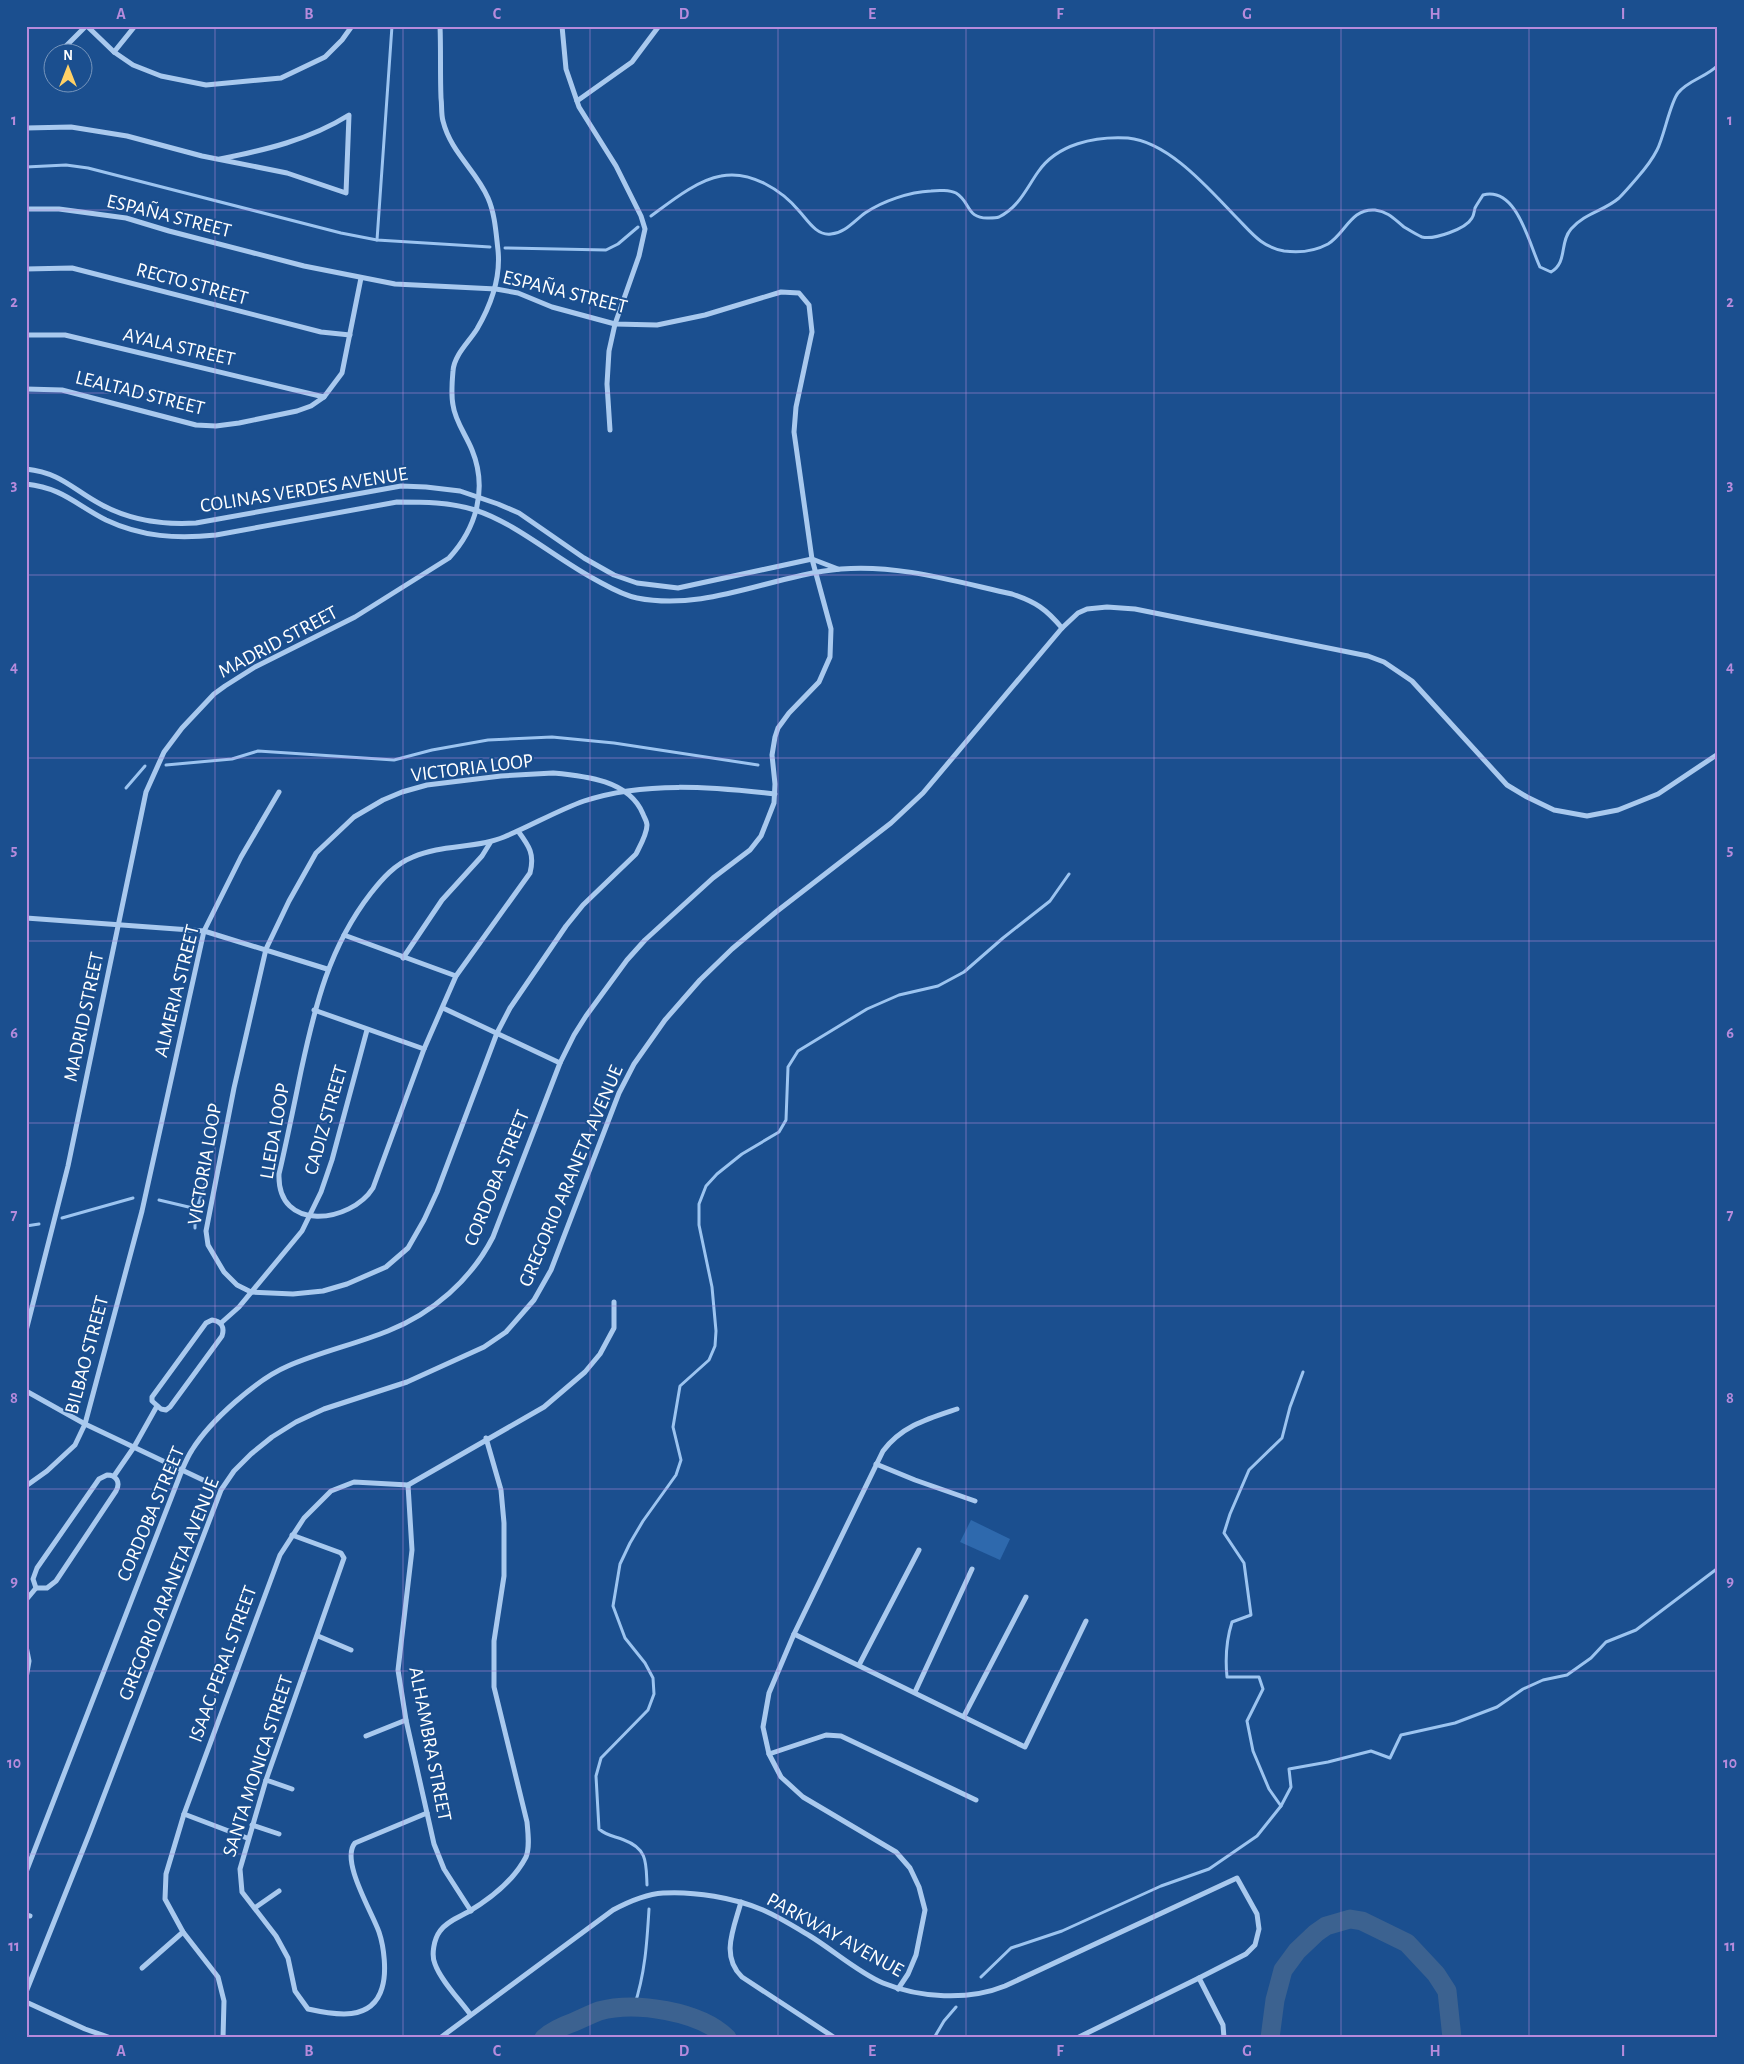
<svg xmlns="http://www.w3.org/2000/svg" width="1744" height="2064" viewBox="0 0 1744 2064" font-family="'Alegreya Sans',sans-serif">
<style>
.green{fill:#2e69ad}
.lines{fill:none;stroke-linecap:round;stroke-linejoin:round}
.stream{stroke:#9cc4f0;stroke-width:3}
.river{stroke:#3c6290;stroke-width:19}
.minor{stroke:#a9c9ee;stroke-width:5}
.grid{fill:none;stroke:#b68bdc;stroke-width:1;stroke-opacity:0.55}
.labels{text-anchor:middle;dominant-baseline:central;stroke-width:4;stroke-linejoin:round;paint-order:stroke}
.street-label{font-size:20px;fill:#fff;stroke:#1b4f8f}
.neatline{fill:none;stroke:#b68bdc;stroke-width:2}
.grid-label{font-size:16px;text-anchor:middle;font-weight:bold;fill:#b68bdc}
</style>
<rect width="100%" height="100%" fill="#1b4f8f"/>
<path class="green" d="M971,1520l39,19 -10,21 -40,-18z"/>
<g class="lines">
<g class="stream">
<path d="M26,167l40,-2 22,3 253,65 36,7 113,7"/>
<path d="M651,216c19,-14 46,-36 70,-40 29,-6 61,14 79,36 8,9 17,24 31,22 14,-1 23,-13 34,-21 18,-12 44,-21 66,-22 7,-1 19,-1 25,2 15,9 10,26 33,25 3,0 7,0 10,-1 20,-10 27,-28 39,-45 19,-28 57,-36 90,-34 41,4 81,51 108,79 15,15 25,30 48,34 15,2 31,0 44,-7 17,-10 23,-36 47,-34 14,2 19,9 29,17 5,3 13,8 18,10 12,3 44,-8 50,-19 2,-3 2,-6 3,-10 2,-4 5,-8 8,-13 34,-9 46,49 57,72l11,5c17,-10 8,-29 20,-43 14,-16 33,-18 48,-31 6,-6 12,-13 18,-20 7,-8 15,-18 20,-28 7,-13 13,-47 21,-57 10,-13 29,-16 40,-28"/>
<path d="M377,240l15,-214"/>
<path d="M505,248l101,2 12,-6 20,-17"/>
<path d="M166,765l66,-6 26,-8 136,9 38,-10 56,-10 64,-3 62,6 144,22"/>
<path d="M126,788l19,-22"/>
<path d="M159,1200l38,9"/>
<path d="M62,1218l71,-20"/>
<path d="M26,1226l13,-2"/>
<path d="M195,1228v-14l10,-30"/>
<path d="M1281,1806l10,-19 -2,-18 39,-7 43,-11 19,7 11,-23 54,-12 42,-16 26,-18 20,-9 24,-5 24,-17 15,-16 30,-12 82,-62"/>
<path d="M647,1885c-1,-22 1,-36 -23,-45 -10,-4 -17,-4 -25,-11l-3,-53 5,-18 47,-48 6,-16 -1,-16 -8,-15 -20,-25 -12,-32 7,-42 10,-21 13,-22 33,-46 5,-15 -8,-33 7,-41 29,-26 6,-14 1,-15 -4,-44 -13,-62v-21l7,-18 11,-12 25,-20 37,-22 7,-12 2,-53 10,-16 69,-42 32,-14 39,-9 26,-14 39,-34 47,-37 19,-27"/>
<path d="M981,1977l30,-29 51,-17 99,-45 48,-17 48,-33 24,-30 -12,-17 -16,-38 -6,-30 16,-32 -4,-12h-32c-2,-20 -1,-36 5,-55l19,-7 -7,-52 -20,-30 6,-19 19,-44 33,-32 8,-31 13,-35"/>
<path d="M634,2007c11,-33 13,-64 15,-98"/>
<path d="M934,2038l10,-17 12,-14"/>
</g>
<g class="river">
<path d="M544,2038c9,-8 19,-12 30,-16 9,-4 17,-8 25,-11 36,-10 101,0 128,27"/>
<path d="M1270,2038l5,-38 8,-30 14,-19 19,-18 10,-7 24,-7 12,2 45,22 29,31 11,17 5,47"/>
</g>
<g class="minor">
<path d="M87,26l27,26 19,13 28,11 45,9 75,-7 44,-21 17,-17 10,-14"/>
<path d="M562,26l4,43 13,38 37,59 25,50 4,13 -6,27 -24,68 -6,27 -2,33 3,46"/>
<path d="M60,52l26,-26"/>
<path d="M114,52l21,-26"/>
<path d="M577,101l55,-39 27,-36"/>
<path d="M26,128l45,-1 56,9 75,20 85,17 59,20 3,-78c-40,25 -84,35 -129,44"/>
<path d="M26,209h33l67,9 43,13 135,35 91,18 101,5 22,4 34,14 63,17 42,1 48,-10 76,-23 18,1 10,12 3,27 -16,75 -2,25 18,127 19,70 -1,28 -11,25 -30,31 -11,15 -3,9 -3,18 3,29 -1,19 -13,33 -11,14 -37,28 -68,62 -18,20 -41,56 -12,19 -14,28 -67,174c-22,43 -60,76 -105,94 -32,13 -68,21 -100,35 -31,13 -78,55 -96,84 -4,6 -7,13 -10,20l-156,402"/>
<path d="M26,269l46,-1 249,64 29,3"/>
<path d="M26,335h39l259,62"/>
<path d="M26,389l36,1 134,35 20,1 23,-3 58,-12 14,-5 13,-9 18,-24 19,-95"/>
<path d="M26,469c36,4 47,21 76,36 30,16 61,20 94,18l205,-37 25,1 34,4 38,13 21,9 65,45 30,17 23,8 41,5 134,-29 26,10"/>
<path d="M26,484c37,4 50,21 80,36 36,17 71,19 110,15l181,-33c26,0 53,0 78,8 39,12 83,50 121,70 13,7 26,15 41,18 70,14 135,-23 204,-29 57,-5 116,13 171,25 24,8 34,15 50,34"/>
<path d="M553,773c32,3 76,7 90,41 1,3 4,7 4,11 0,9 -7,21 -11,29l-53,51 -17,21 -56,82 -13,25 -60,159 -13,28 -16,28 -22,19 -39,17 -24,7 -30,3 -42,-2 -14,-7 -13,-13 -16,-27 -2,-14 28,-143 32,-139 23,-48 27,-48 38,-36 29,-17 19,-8 25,-7 74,-9z"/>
<path d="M518,831c11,15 17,23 12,42l-74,103 -32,73 -51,139c-22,35 -96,45 -94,-14 8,-34 15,-69 22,-103 14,-65 28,-124 70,-178 11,-14 24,-29 42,-36 29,-13 62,-8 91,-20 27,-11 52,-26 80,-36 60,-20 128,-14 191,-7"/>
<path d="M26,918l178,13 123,38"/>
<path d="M344,935l112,41"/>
<path d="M403,958l39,-58 40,-44 8,-13"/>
<path d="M443,1008l117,55"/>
<path d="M314,1010l110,39"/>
<path d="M212,1320c9,1 13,7 10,16l-52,71 -4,3 -5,-1 -9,-8v-4l54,-74z"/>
<path d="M221,1323l18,-16 63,-76 19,-39 11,-32 35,-130"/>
<path d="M26,1331l42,-165 78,-374 18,-40 18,-24 32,-34 11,-8 30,-19 100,-50 94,-59c27,-29 39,-69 23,-108 -6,-15 -17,-29 -19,-45 -2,-10 -1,-23 0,-34 1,-16 16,-29 24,-42 14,-24 24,-50 21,-79 -2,-17 -3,-36 -10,-52 -12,-28 -37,-45 -45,-77 -2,-7 -1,-16 -2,-23 -1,-24 0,-48 -1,-72"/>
<path d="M26,1391l59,33 118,56"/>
<path d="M876,1464l39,16 60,21"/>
<path d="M107,1475c9,0 14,7 9,16l-60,90 -9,7h-11l-3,-9 4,-11 62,-89z"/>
<path d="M114,1476l20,-29 23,-41"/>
<path d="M408,1485l4,65 -14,120 8,50 28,124 10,25 27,42"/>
<path d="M26,1486l21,-15 28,-26 10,-21 57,-213 62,-280 37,-74 38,-65"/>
<path d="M292,1535l49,18 3,5 -78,222 -26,89 2,23 34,44 12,22 7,33 13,18c27,6 64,13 74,-21 5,-16 2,-41 -3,-56 -7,-20 -39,-72 -24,-89l72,-30"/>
<path d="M26,1600l10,-12"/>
<path d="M794,1634l231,113 61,-126"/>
<path d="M318,1636l33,14"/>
<path d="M26,1646l3,15 -3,17"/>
<path d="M859,1665l60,-115"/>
<path d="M915,1692l57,-123"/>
<path d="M964,1716l62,-119"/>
<path d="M366,1736l40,-16"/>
<path d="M769,1754l57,-19 15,1 135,64"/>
<path d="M266,1780l26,9"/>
<path d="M184,1814l63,24"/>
<path d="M252,1825l27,9"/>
<path d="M741,1902c-7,26 -21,54 1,75l93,61"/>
<path d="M256,1907l23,-16"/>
<path d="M26,1915l4,1"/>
<path d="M142,1968l41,-36"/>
<path d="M1199,1978l24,47 1,13"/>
<path d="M898,1989l10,-15 8,-19 9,-45 -6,-23 -9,-19 -14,-16 -93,-55 -22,-20 -12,-23 -6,-27 6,-34 25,-59 89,-183c19,-25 44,-32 74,-42"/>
<path d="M26,1992l64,-160 131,-342 13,-19 17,-17 21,-17 24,-15 28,-13 83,-27 77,-35 22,-15 28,-32 17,-30 68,-177 15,-29 31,-44 35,-40 32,-31 44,-37 115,-89 32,-30 139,-165 16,-15 9,-4 20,-2 28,2 233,47 16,6 28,19 95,104 20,12 27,13 33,6 31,-6 40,-16 60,-40"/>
<path d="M26,2002l59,27 26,9"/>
<path d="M470,2014c-10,-14 -29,-33 -35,-50 -4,-9 -1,-25 5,-33 6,-9 19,-14 28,-19 22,-13 46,-32 58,-55 4,-10 2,-24 1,-35l-33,-135v-46l10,-65v-53l-3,-33 -15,-52"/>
<path d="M223,2038l1,-37 -6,-24 -35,-45 -18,-33 1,-25 18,-60 96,-259 24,-37 27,-27 23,-9 54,3 136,-78 41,-35 15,-18 14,-26v-26"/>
<path d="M440,2038l173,-128c15,-8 33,-16 50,-17 31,-2 72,5 100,17 16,7 32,17 47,26 23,14 49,37 73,47 37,15 85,18 122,3l232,-108 20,36 2,15 -4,16 -9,9 -47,24 -122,60"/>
</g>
</g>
<path class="grid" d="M215,26v2012M403,26v2012M590,26v2012M778,26v2012M966,26v2012M1154,26v2012M1341,26v2012M1529,26v2012M26,210h1692M26,393h1692M26,575h1692M26,758h1692M26,941h1692M26,1123h1692M26,1306h1692M26,1489h1692M26,1671h1692M26,1854h1692"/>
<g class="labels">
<g class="street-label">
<text transform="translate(169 216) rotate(14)">ESPAÑA STREET</text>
<text transform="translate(192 284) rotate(15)">RECTO STREET</text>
<text transform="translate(565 292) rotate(14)">ESPAÑA STREET</text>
<text transform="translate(179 347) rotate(13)">AYALA STREET</text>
<text transform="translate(140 393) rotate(14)">LEALTAD STREET</text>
<text transform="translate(304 490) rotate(-9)">COLINAS VERDES AVENUE</text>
<text transform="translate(278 642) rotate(-28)">MADRID STREET</text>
<text transform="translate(472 768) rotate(-7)">VICTORIA LOOP</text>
<text transform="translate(177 991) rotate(-76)">ALMERIA STREET</text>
<text transform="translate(84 1017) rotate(-78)">MADRID STREET</text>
<text transform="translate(326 1120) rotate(-74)">CADIZ STREET</text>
<text transform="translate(275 1131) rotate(-80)">LLEDA LOOP</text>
<text transform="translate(205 1164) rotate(-80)">VICTORIA LOOP</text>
<text transform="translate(571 1176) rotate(-67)">GREGORIO ARANETA AVENUE</text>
<text transform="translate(497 1178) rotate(-68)">CORDOBA STREET</text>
<text transform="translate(87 1355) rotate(-75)">BILBAO STREET</text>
<text transform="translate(151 1514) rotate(-67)">CORDOBA STREET</text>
<text transform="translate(169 1589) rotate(-68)">GREGORIO ARANETA AVENUE</text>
<text transform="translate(223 1664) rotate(-70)">ISAAC PERAL STREET</text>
<text transform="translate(430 1744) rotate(79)">ALHAMBRA STREET</text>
<text transform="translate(258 1766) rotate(-72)">SANTA MONICA STREET</text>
<text transform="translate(835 1935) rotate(29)">PARKWAY AVENUE</text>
</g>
</g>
<rect width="1744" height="2064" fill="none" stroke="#1b4f8f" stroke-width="55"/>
<g transform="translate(68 68)"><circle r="24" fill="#1b4f8f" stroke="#7695bc"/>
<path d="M0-4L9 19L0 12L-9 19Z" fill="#ffd166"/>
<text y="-8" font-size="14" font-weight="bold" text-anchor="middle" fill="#ffffff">N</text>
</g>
<rect x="28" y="28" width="1688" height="2008" class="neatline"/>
<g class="grid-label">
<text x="121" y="19">A</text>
<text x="309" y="19">B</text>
<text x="497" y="19">C</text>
<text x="684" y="19">D</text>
<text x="872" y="19">E</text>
<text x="1060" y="19">F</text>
<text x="1247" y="19">G</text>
<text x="1435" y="19">H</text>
<text x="1623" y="19">I</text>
<text x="14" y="125">1</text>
<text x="1730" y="125">1</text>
<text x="14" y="307">2</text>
<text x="1730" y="307">2</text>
<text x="14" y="490">3</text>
<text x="1730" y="490">3</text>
<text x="14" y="672">4</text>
<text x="1730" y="672">4</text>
<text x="14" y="855">5</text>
<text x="1730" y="855">5</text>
<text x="14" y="1038">6</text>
<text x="1730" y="1038">6</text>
<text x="14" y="1220">7</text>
<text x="1730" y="1220">7</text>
<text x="14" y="1403">8</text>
<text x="1730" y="1403">8</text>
<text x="14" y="1586">9</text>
<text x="1730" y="1586">9</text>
<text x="14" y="1768">10</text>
<text x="1730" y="1768">10</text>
<text x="14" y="1951">11</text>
<text x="1730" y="1951">11</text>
<text x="121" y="2056">A</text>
<text x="309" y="2056">B</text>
<text x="497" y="2056">C</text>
<text x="684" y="2056">D</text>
<text x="872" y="2056">E</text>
<text x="1060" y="2056">F</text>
<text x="1247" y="2056">G</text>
<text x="1435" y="2056">H</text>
<text x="1623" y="2056">I</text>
</g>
</svg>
